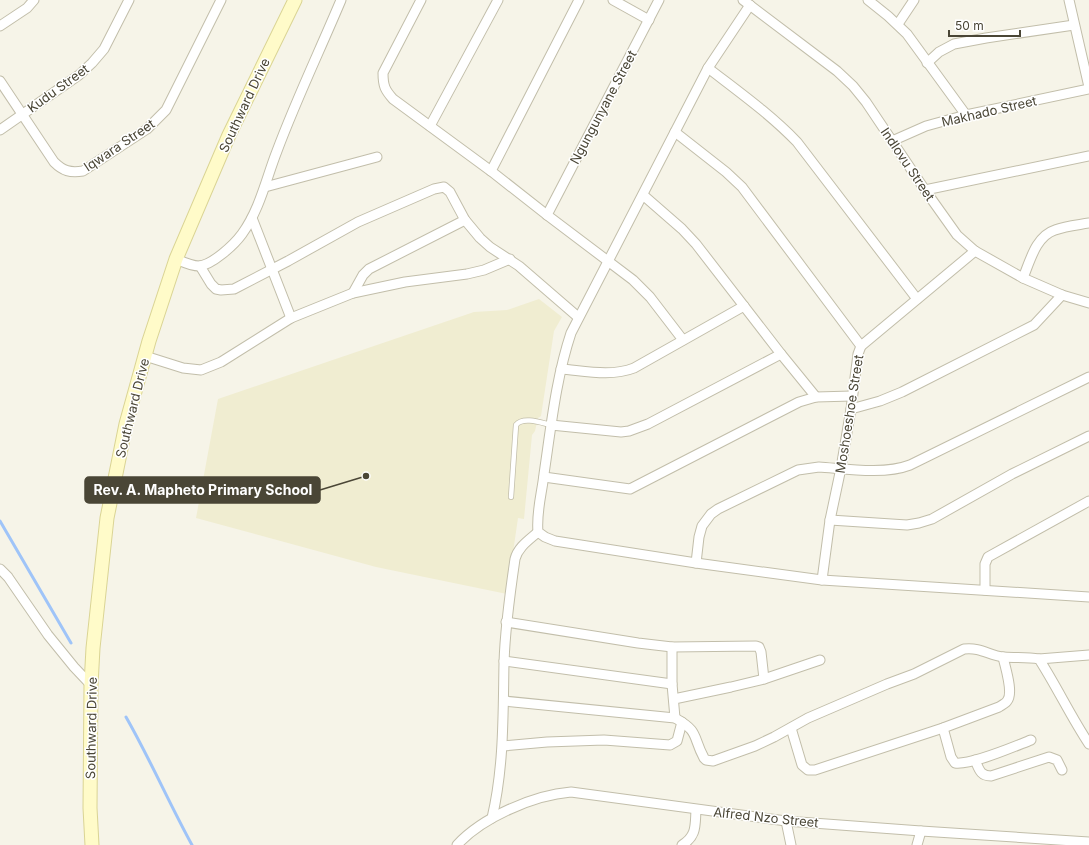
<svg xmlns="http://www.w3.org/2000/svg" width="1089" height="845" viewBox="0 0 1089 845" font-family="Inter,sans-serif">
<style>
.education{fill:#f0edd1}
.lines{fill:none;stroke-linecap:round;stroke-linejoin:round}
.stream{stroke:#9fc4f8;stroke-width:3}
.service-casing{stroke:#c2beaa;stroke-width:6}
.minor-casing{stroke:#c2beaa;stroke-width:11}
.secondary-casing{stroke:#dad494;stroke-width:15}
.service{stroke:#fff;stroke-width:4.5}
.minor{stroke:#fff;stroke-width:9}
.secondary{stroke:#fffbc9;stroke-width:13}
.labels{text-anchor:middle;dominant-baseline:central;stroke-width:3;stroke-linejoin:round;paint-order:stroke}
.street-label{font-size:13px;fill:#4a4636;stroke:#fff}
.leader{fill:none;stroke:#4a4636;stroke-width:1.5}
.callout-dot{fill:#4a4636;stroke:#fff;stroke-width:1.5}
.callout{fill:#4a4636;stroke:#4a4636;stroke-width:1.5}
.callout-label{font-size:14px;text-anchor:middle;font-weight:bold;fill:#fff}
</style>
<rect width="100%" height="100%" fill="#f6f4e8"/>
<path class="education" d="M539,299l23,18 -8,14 -13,85 -3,2 -3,13 -3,4 -8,84 -6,-1 -11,76 -131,-27 -180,-49 22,-119 256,-87 33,-2z"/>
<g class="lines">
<g class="stream">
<path d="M0,521l71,122"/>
<path d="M126,717c24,42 43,86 66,128"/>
</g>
<defs>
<path id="service" d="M511,497l5,-72c7,-9 26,-2 35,0"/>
<g id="minor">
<path d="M421,0l-38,73c0,13 2,17 10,26l98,72 56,44 86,65 17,17 33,43"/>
<path d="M613,0l36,20"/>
<path d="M743,0l94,71 16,15 13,16 59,88 32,45 18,16 48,27 39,17 27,8"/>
<path d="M868,0l20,16 19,18 59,81"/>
<path d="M1069,0l20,87"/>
<path d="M750,5l-42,63 -137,265c-15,45 -20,94 -27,141 -2,19 -8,38 -6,58l7,5 10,4 141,22 126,17 267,17"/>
<path d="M898,24l16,-24"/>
<path d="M0,26l27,-18 7,-8"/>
<path d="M927,63l12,-11 15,-8 32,-6 88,-13"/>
<path d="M708,68c31,24 62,46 89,74l120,157"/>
<path d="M0,81l54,81c9,9 16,11 29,9l64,-42 19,-19 55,-110"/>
<path d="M430,126l68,-126"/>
<path d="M0,130l79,-55 13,-12 12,-14 25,-49"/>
<path d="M675,132l51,40 16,15 119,159"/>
<path d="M892,141l34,-15 40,-11 123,-26"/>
<path d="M491,171l88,-171"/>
<path d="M265,187l112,-30"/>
<path d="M925,190l164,-34"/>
<path d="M643,195l39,34 14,15 85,110 35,43"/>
<path d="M547,215l112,-215"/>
<path d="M252,218l39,100"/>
<path d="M176,259c7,3 15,7 23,7 13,-1 35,-21 43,-32 18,-25 24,-55 35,-83 19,-51 43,-101 64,-151"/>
<path d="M200,266l11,18 5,5 5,1 13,-1 54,-28 70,-39 76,-33 10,-2 6,5 15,28 15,18 10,9 29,19 59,51"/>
<path d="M1023,278c7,-17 13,-42 32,-48 11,-4 23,-5 34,-7"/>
<path d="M353,293l10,-18 6,-6 96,-49"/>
<path d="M145,356l38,12 18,2 20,-8 70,-44 62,-25 52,-11 62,-8 17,-4 26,-11"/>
<path d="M561,369c24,2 50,8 73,-1l110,-62"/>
<path d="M851,409l29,-8 22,-9 132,-67 28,-30"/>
<path d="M551,425l70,7 8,-1 19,-7 133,-70"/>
<path d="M544,477l86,12 169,-87 17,-5 36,-1"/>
<path d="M830,520l77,5 12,-2 13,-4 80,-45 77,-38"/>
<path d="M696,563l3,-26 3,-11 9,-12 7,-5 80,-39 21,-3c28,2 65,8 91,-2l179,-88"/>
<path d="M0,569l8,8 40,58 26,32 17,18"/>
<path d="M822,580l8,-60 11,-52 10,-59 7,-55 3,-8 114,-95"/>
<path d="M985,590v-26l3,-7 101,-56"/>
<path d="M506,622l132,21 34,4 84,-1 3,1 2,5 3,27"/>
<path d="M672,647v37l3,34"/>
<path d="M1039,659l50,-4"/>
<path d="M504,661l168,23"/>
<path d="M674,699l57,-12 33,-8 56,-19"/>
<path d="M504,701l171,17c25,14 17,18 29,40l2,2 7,1 42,-15 19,-9 34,-19 79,-34 27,-10 50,-25c18,-2 25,7 40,8 12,1 23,0 35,2 18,28 32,58 50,85"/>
<path d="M791,728l11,37 6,5h7l128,-42 56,-21c3,-2 7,-4 8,-6 7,-8 -2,-34 -4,-44"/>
<path d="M943,728l8,29 4,6c17,2 58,-16 76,-23"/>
<path d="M503,746l44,-4 57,-2 66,5 7,-4 5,-19"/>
<path d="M975,760c4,9 5,16 16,16l58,-19 8,3 5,10"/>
<path d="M492,818c12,-51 11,-103 12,-155 1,-35 6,-70 11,-104 3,-12 14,-19 23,-27"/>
<path d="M786,821l5,24"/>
<path d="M457,845c26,-28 77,-50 114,-53l215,29 135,10 168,11"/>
<path d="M682,845c15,-9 13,-20 14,-35"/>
<path d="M917,845l4,-14"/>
</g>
<path id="secondary" d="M92,845l-2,-37 1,-123 2,-37 14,-130 19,-94 23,-83 27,-82 53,-124 66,-135"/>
</defs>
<use href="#service" class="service-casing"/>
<use href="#minor" class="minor-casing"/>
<use href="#secondary" class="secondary-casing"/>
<use href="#service" class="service"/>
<use href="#minor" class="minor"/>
<use href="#secondary" class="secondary"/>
</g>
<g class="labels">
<g class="street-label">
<text transform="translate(58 88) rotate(-36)">Kudu Street</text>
<text transform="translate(244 105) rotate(-65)">Southward Drive</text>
<text transform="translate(603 107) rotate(-62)">Ngungunyane Street</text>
<text transform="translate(989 111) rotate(-13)">Makhado Street</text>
<text transform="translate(119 145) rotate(-34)">Iqwara Street</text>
<text transform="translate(908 164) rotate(56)">Indlovu Street</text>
<text transform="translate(132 408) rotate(-76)">Southward Drive</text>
<text transform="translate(849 414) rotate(-81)">Moshoeshoe Street</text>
<text transform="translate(91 728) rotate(-89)">Southward Drive</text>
<text transform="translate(766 817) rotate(6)">Alfred Nzo Street</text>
</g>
</g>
<path class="leader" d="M366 476L320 490"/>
<circle class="callout-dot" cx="366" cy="476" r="4"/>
<rect class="callout" x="85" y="477" width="235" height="26" rx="4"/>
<g class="callout-label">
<text x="203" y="495">Rev. A. Mapheto Primary School</text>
</g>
<path d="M949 30v6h71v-6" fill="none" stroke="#4a4636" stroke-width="2"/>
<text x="955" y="30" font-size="12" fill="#4a4636" stroke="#ffffff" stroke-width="3" paint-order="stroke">50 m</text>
</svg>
